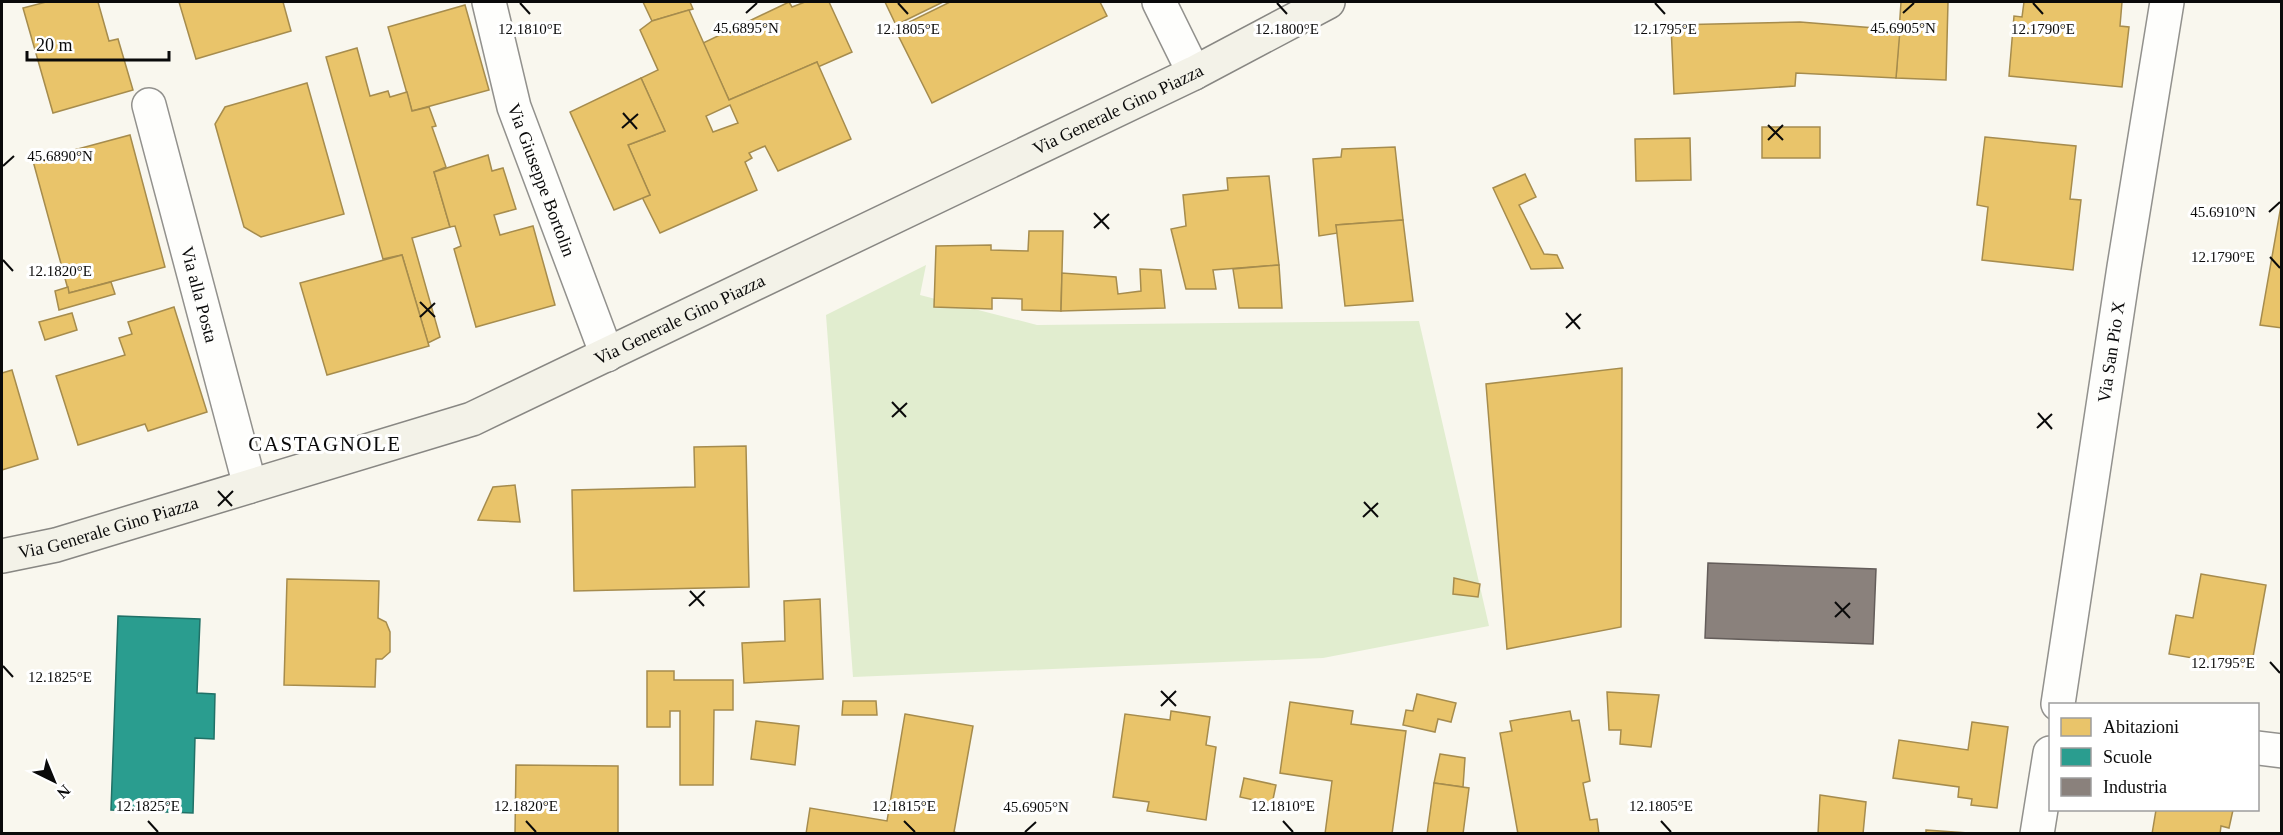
<svg xmlns="http://www.w3.org/2000/svg" width="2283" height="835" viewBox="0 0 2283 835" font-family="'Times New Roman',serif">
<style>
.green{fill:#e1edcf}
.homes{fill:#e9c46a;stroke:#a68c4d;stroke-width:1.5;fill-rule:evenodd}
.schools{fill:#2a9d8f;stroke:#207167;stroke-width:1.5}
.industry{fill:#8a817c;stroke:#645d5a;stroke-width:1.5}
.lines{fill:none;stroke-linecap:round;stroke-linejoin:round}
.street-casing{stroke:#92918d;stroke-width:36}
.secondary-casing{stroke:#888783;stroke-width:36}
.street{stroke:#fefefc;stroke-width:33}
.secondary{stroke:#f3f2e8;stroke-width:33}
.ticks{fill:none;stroke:#0a0a0a;stroke-width:2}
.labels{text-anchor:middle;dominant-baseline:central;stroke-width:6;stroke-linejoin:round;paint-order:stroke}
.street-label{font-size:18px;fill:#0a0a0a;stroke:#fff}
.quarter-label{font-size:21px;letter-spacing:1.5px;fill:#0a0a0a;stroke:#fff}
.ticks-label{font-size:15px;text-anchor:middle;fill:#0a0a0a;stroke:#fff;stroke-width:6;stroke-linejoin:round;paint-order:stroke}
</style>
<rect width="100%" height="100%" fill="#f9f7ee"/>
<path class="green" d="M926,265l-6,30 117,30 382,-4 70,305 -166,32 -470,19 -27,-362z"/>
<g class="homes">
<path d="M46,2h52l11,39 9,-2 15,51 -80,23 -30,-105z"/>
<path d="M179,2h104l8,29 -95,28z"/>
<path d="M643,2h47l3,7 -41,12z"/>
<path d="M789,2l3,5 13,-5h24l23,50 -34,15 -1,-5 -88,38 -26,-57z"/>
<path d="M885,2h58l-47,23z"/>
<path d="M950,2h150l7,14 -175,87 -37,-74z"/>
<path d="M1901,2h47l-2,78 -50,-2z"/>
<path d="M2024,2h98l-2,24 9,1 -7,60 -113,-11 5,-60 8,1z"/>
<path d="M465,5l24,85 -77,21 -24,-84z"/>
<path d="M689,10l40,90 88,-38 34,77 -73,32 -13,-25 -16,7 3,5 -7,4 12,28 -97,43 -18,-36 8,-2 -22,-50 37,-14 -24,-53 17,-8 -18,-40 12,-9zM730,105l8,18 -25,9 -7,-16z"/>
<path d="M1800,22l100,8 -4,48 -100,-5 -1,13 -121,8 -3,-69z"/>
<path d="M357,48l13,48 18,-5 2,6 17,-5 5,19 17,-4 7,19 -4,1 14,40 -12,5 16,55 -38,11 28,99 -12,6 -26,-88 -19,4 -57,-202z"/>
<path d="M641,78l24,53 -37,14 22,50 -36,15 -44,-98z"/>
<path d="M307,83l37,131 -83,23 -17,-10 -29,-103 10,-17z"/>
<rect x="1762" y="127" width="58" height="31"/>
<path d="M130,135l35,132 -96,26 -36,-132z"/>
<path d="M1985,137l91,9 -6,53 11,1 -8,70 -91,-10 6,-53 -11,-2z"/>
<path d="M1690,138l1,42 -55,1 -1,-42z"/>
<path d="M1395,147l8,73 -67,5 2,8 -19,3 -6,-77 28,-2 1,-8z"/>
<path d="M488,155l4,16 11,-3 13,41 -22,6 6,20 33,-9 22,79 -79,22 -22,-78 7,-3 -6,-20 -5,1 -16,-55z"/>
<path d="M1525,174l11,23 -17,8 25,49 13,1 6,13 -32,1 -38,-81z"/>
<path d="M1269,176l10,89 -66,5 3,19h-30l-15,-60 15,-3 -3,-31 45,-5 -1,-12z"/>
<path d="M2282,200v128l-22,-3z"/>
<path d="M1403,220l10,81 -68,5 -9,-81z"/>
<path d="M1029,231h34l-2,80 -39,-1v-11l-30,-1v11l-58,-2 2,-61 55,-1v5l37,1z"/>
<path d="M402,255l27,91 -102,29 -27,-92z"/>
<path d="M1279,265l3,43h-43l-6,-39z"/>
<path d="M1140,269l21,1 4,38 -104,3 1,-38 54,4 2,17 23,-3z"/>
<path d="M111,282l4,12 -56,16 -4,-19 13,-4 1,6z"/>
<path d="M174,307l33,105 -59,19 -3,-7 -67,21 -22,-69 69,-21 -6,-17 13,-4 -4,-12z"/>
<path d="M72,313l5,17 -32,10 -6,-18z"/>
<path d="M1622,368l-1,259 -114,22 -21,-265z"/>
<path d="M12,370l26,89 -36,11v-97z"/>
<path d="M746,446l3,141 -175,4 -2,-101 123,-3 -1,-40z"/>
<path d="M515,485l5,37 -42,-2 15,-33z"/>
<path d="M2201,574l65,11 -15,83 -82,-14 7,-39 17,3z"/>
<path d="M1454,578l26,6 -2,13 -25,-3z"/>
<path d="M287,579l92,2 -1,37 8,4 4,10v20l-8,7h-6l-1,28 -91,-2z"/>
<path d="M820,599l3,80 -79,4 -2,-40 43,-2 -1,-40z"/>
<path d="M647,671h27v9h59v30h-19l-1,75h-33v-74h-10v16h-23z"/>
<path d="M1607,692l52,3 -8,52 -31,-3 1,-14h-12z"/>
<path d="M1417,694l39,9 -5,19 -13,-3 -3,13 -32,-7 3,-15 7,1z"/>
<path d="M843,701h33l1,14h-35z"/>
<path d="M1290,702l63,9 -2,13 55,7 -14,103h-67l7,-53 -52,-8z"/>
<path d="M1171,711l39,6 -4,28 10,2 -10,73 -59,-9 2,-9 -36,-5 12,-83 45,6z"/>
<path d="M1570,711l2,10 7,-1 11,61 -7,2 7,37 7,-1 2,15h-81l-18,-101 12,-2 -2,-10z"/>
<path d="M905,714l68,12 -19,106 7,2h-155l4,-26 77,13z"/>
<path d="M756,721l43,5 -4,39 -44,-6z"/>
<path d="M1972,722l36,5 -11,81 -26,-3 1,-6 -14,-2 1,-10 -66,-9 6,-38 69,10z"/>
<path d="M1440,754l25,4 -2,29 -29,-4z"/>
<path d="M516,765l102,1v68h-103z"/>
<path d="M1244,778l32,7 -4,19 -32,-7z"/>
<path d="M1434,783l35,5 -6,46h-36z"/>
<path d="M1820,795l46,7 -3,32h-45z"/>
<path d="M2156,810h77l-4,18 -8,-2 -1,8h-68z"/>
<path d="M1926,830l57,4h-57z"/>
</g>
<path class="schools" d="M118,616l82,3 -3,74 18,1 -1,45 -19,-1 -2,75 -82,-3z"/>
<path class="industry" d="M1708,563l168,6 -3,75 -168,-6z"/>
<g class="lines">
<defs>
<g id="street">
<path id="s1" d="M489,2l25,105 93,248"/>
<path d="M1159,2l35,71"/>
<path id="s2" d="M149,105l101,381"/>
<path id="s3" d="M2058,704l66,-437 43,-265"/>
<path d="M2258,748l24,3"/>
<path d="M2037,834l13,-81"/>
</g>
<g id="secondary">
<path id="s4" d="M2,556l54,-11 416,-126 722,-346 134,-71"/>
</g>
</defs>
<use href="#street" class="street-casing"/>
<use href="#secondary" class="secondary-casing"/>
<use href="#street" class="street"/>
<use href="#secondary" class="secondary"/>
</g>
<path class="ticks" d="M520,3l10,11M898,3l10,11M1277,3l10,11M1655,3l10,11M2033,3l10,11M746,13l11,-10M1903,13l11,-10M623,113l14,16M1768,125l15,15M622,128l16,-14M1768,140l15,-15M3,166l11,-10M2269,212l11,-10M1094,213l15,16M1094,228l15,-14M2270,257l10,11M3,260l10,11M420,302l15,15M1566,313l14,16M420,317l15,-14M1566,328l15,-14M892,402l14,15M2038,413l14,16M892,417l15,-14M2037,428l15,-14M218,491l14,15M1364,502l14,15M218,506l15,-15M1363,517l15,-14M690,591l14,15M1835,602l15,16M689,606l16,-15M1835,617l15,-14M2270,662l10,11M3,666l10,11M1161,691l15,15M1161,706l15,-15M148,821l10,11M526,821l10,11M904,821l11,11M1283,821l10,11M1661,821l10,11M1025,832l11,-10"/>
<g class="labels">
<g class="street-label">
<text stroke="none"><textPath href="#s4" startOffset="1206">Via Generale Gino Piazza</textPath></text>
<text stroke="none"><textPath href="#s1" startOffset="186">Via Giuseppe Bortolin</textPath></text>
<text stroke="none"><textPath href="#s2" startOffset="196">Via alla Posta</textPath></text>
<text stroke="none"><textPath href="#s4" startOffset="720">Via Generale Gino Piazza</textPath></text>
<text stroke="none"><textPath href="#s3" startOffset="356">Via San Pio X</textPath></text>
<text stroke="none"><textPath href="#s4" startOffset="110">Via Generale Gino Piazza</textPath></text>
</g>
<g class="quarter-label">
<text x="325" y="444">CASTAGNOLE</text>
</g>
</g>
<g class="ticks-label">
<text x="746" y="33">45.6895°N</text>
<text x="1903" y="33">45.6905°N</text>
<text x="908" y="34">12.1805°E</text>
<text x="1287" y="34">12.1800°E</text>
<text x="530" y="34">12.1810°E</text>
<text x="1665" y="34">12.1795°E</text>
<text x="2043" y="34">12.1790°E</text>
<text x="60" y="161">45.6890°N</text>
<text x="2223" y="217">45.6910°N</text>
<text x="2223" y="262">12.1790°E</text>
<text x="60" y="276">12.1820°E</text>
<text x="2223" y="668">12.1795°E</text>
<text x="60" y="682">12.1825°E</text>
<text x="148" y="811">12.1825°E</text>
<text x="526" y="811">12.1820°E</text>
<text x="904" y="811">12.1815°E</text>
<text x="1283" y="811">12.1810°E</text>
<text x="1661" y="811">12.1805°E</text>
<text x="1036" y="812">45.6905°N</text>
</g>
<rect width="2283" height="835" fill="none" stroke="#0a0a0a" stroke-width="6"/>
<rect x="2049" y="703" width="210" height="108" fill="#ffffff" stroke="#9d9d9d" stroke-width="1.5"/>
<rect x="2061" y="718" width="30" height="18" fill="#e9c46a" stroke="#9d9d9d" stroke-width="1.5"/>
<text x="2103" y="733" font-size="18" fill="#0a0a0a">Abitazioni</text>
<rect x="2061" y="748" width="30" height="18" fill="#2a9d8f" stroke="#9d9d9d" stroke-width="1.5"/>
<text x="2103" y="763" font-size="18" fill="#0a0a0a">Scuole</text>
<rect x="2061" y="778" width="30" height="18" fill="#8a817c" stroke="#9d9d9d" stroke-width="1.5"/>
<text x="2103" y="793" font-size="18" fill="#0a0a0a">Industria</text>
<g transform="translate(54 781) rotate(137)" stroke="#ffffff" stroke-width="4.5" paint-order="stroke">
<path d="M0-4.5L10 22L0 15L-10 22Z" fill="#0a0a0a"/>
<text y="-9" font-size="16" font-weight="bold" text-anchor="middle" fill="#0a0a0a">N</text>
</g>
<path d="M27 51v9h142v-9" fill="none" stroke="#0a0a0a" stroke-width="3"/>
<text x="36" y="51" font-size="18" fill="#0a0a0a" stroke="#ffffff" stroke-width="4.5" paint-order="stroke">20 m</text>
</svg>
